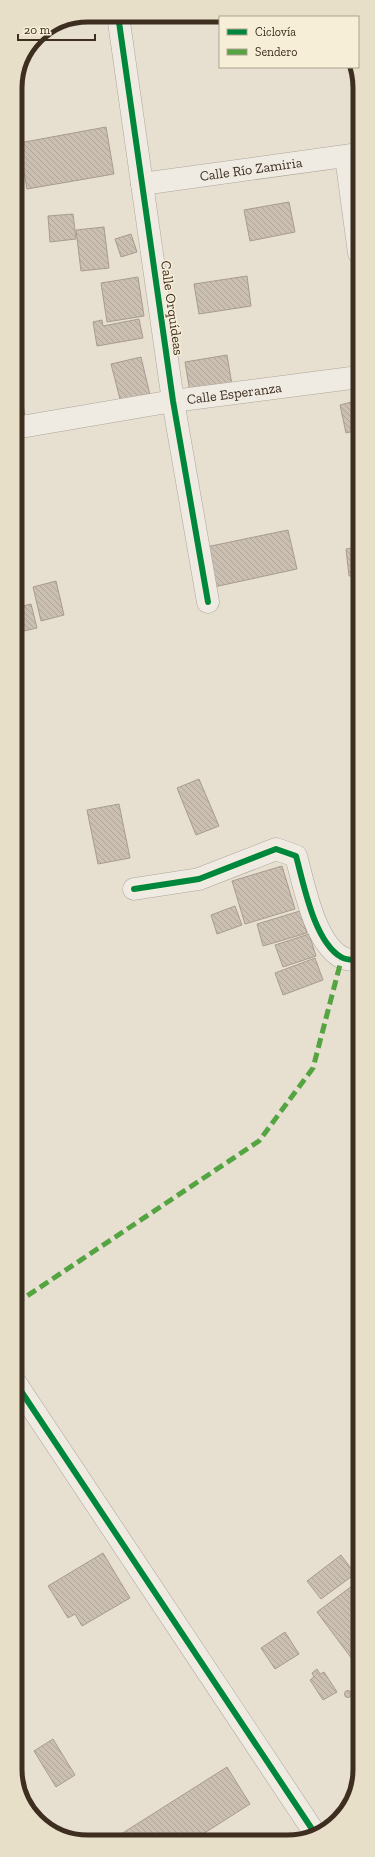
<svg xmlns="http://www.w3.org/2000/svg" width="375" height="1857" viewBox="0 0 375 1857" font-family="'Zilla Slab',serif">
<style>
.building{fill:url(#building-back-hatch);stroke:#a89c90}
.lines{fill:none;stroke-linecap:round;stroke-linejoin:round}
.minor-casing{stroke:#ada599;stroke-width:23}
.minor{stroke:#efebe3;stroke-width:22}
.quiet{stroke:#54a441;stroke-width:5;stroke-dasharray:10 5;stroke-linecap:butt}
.cycleway-casing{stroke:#f7eed8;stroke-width:8}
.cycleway{stroke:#00873e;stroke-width:6}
.labels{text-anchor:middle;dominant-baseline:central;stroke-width:3;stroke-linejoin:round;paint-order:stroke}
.street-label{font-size:14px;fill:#3d2e20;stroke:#f7eed8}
.rim{fill:none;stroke:#3d2e20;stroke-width:5}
</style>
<defs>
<pattern id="building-back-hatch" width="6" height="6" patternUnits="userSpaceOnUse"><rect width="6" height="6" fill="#cbbfb2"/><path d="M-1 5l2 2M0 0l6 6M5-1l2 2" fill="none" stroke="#afa499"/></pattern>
</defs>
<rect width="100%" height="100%" fill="#e7e0d1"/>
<g class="building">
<path d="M106,127l8,47 -87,15 -8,-46z"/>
<path d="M289,202l6,30 -45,9 -6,-31z"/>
<path d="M73,214l3,25 -26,3 -2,-26z"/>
<path d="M104,227l5,41 -28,3 -5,-41z"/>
<path d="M131,234l6,18 -16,5 -6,-18z"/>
<path d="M247,276l4,30 -52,8 -5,-30z"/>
<path d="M138,277l6,39 -37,6 -6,-39z"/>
<path d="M139,319l4,19 -46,8 -4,-24 9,-2 1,6z"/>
<path d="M227,355l5,30 -42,7 -5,-30z"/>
<path d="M141,357l9,38 -29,8 -10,-39z"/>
<path d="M21,386l4,32 -10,1v-32z"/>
<path d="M359,400v30l-13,3 -6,-28z"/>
<path d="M15,479l6,38 -6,1z"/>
<path d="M288,530l9,39 -83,18 -8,-40z"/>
<path d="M360,547v28l-11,1 -3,-27z"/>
<path d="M56,581l8,34 -23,6 -8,-34z"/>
<path d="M31,604l6,24 -22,5v-25z"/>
<path d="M199,779l20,47 -23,9 -19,-47z"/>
<path d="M119,804l11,54 -32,6 -11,-54z"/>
<path d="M282,866l13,43 -50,15 -13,-43z"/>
<path d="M235,906l7,19 -25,9 -6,-19z"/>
<path d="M300,911l7,22 -44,13 -6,-22z"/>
<path d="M309,934l7,22 -33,11 -8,-22z"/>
<path d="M315,958l8,22 -40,15 -8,-22z"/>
<path d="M103,1553l27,45 -48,28 -7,-12 -7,4 -20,-32z"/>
<path d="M341,1555l14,19 -34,25 -14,-18z"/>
<path d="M360,1580v86l-2,1 -41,-55z"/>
<path d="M285,1632l14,22 -24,15 -14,-21z"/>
<path d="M317,1669l3,5 4,-2 13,20 -14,8 -13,-20 4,-3 -2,-4z"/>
<circle cx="348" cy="1694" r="3.5"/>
<path d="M53,1739l22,36 -19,12 -22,-36z"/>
<path d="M227,1767l23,37 -58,37h-82z"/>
</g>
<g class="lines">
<defs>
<g id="minor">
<path d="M118,15l55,386 35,201"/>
<path d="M346,157l13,96"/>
<path id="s1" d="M142,184l217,-30"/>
<path id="s2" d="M15,428l158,-27 186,-24"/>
<path d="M134,889l65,-10 77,-30 20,7c8,29 18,85 45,101 5,3 13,3 19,4"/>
<path d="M15,1382l299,450"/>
</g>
</defs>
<use href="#minor" class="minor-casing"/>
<use href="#minor" class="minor"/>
<path class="quiet" d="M15,1304l244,-163 54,-73 29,-111"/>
<defs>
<g id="cycleway">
<path d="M118,15l55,386 35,201"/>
<path d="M134,889l65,-10 77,-30 20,7c8,29 18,85 45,101 5,3 13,3 19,4"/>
<path d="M15,1382l299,450"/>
</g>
</defs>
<use href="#cycleway" class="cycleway-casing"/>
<use href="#cycleway" class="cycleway"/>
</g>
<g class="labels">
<g class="street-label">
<text stroke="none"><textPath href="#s1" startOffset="110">Calle Río Zamiria</textPath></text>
<text transform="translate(172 308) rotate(82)">Calle Orquídeas</text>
<text stroke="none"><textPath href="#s2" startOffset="222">Calle Esperanza</textPath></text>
</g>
</g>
<path d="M0 0H375V1857H0ZM88 22H287A66 66 0 0 1 353 88V1769A66 66 0 0 1 287 1835H88A66 66 0 0 1 22 1769V88A66 66 0 0 1 88 22Z" fill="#e8dfc9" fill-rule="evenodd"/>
<path class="rim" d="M88 22H287A66 66 0 0 1 353 88V1769A66 66 0 0 1 287 1835H88A66 66 0 0 1 22 1769V88A66 66 0 0 1 88 22Z"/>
<rect x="219" y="16" width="140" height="52" fill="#f7eed8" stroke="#ada18e"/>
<rect x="227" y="29" width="20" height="6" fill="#00873e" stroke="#ada18e"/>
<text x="255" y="36" font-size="12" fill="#3d2e20">Ciclovía</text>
<rect x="227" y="49" width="20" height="6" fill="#54a441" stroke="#ada18e"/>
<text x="255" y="56" font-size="12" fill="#3d2e20">Sendero</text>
<path d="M18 34v6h77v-6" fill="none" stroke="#3d2e20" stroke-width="2"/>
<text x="24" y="34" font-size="12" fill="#3d2e20" stroke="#f7eed8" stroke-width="3" paint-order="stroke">20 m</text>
</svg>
